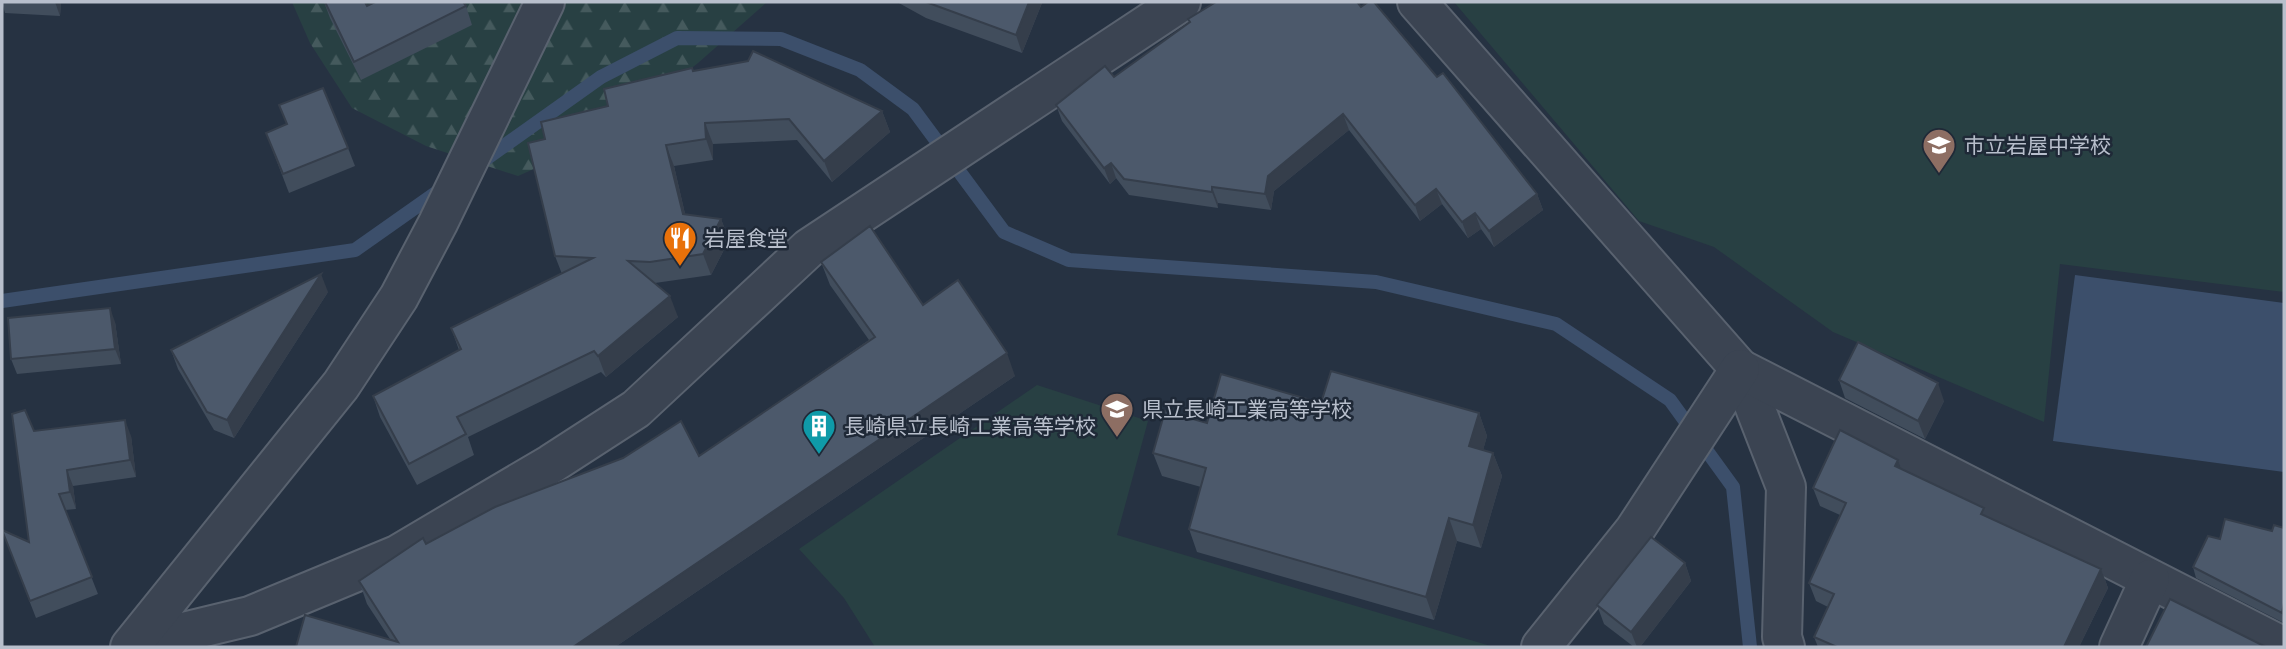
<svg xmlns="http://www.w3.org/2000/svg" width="2286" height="649" viewBox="0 0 2286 649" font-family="Rubik,'Noto Sans JP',sans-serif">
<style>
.green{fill:#284043}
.forest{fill:url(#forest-firs)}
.water{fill:#3c4f6b}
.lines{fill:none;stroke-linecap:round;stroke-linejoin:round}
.stream{stroke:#3c4f6b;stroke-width:14}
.minor-casing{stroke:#59626f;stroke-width:42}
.minor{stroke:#3b4452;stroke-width:38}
.wall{fill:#414d5c}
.shaded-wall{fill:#353e4b}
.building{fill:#4c596b;stroke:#353e4b;stroke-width:2}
.labels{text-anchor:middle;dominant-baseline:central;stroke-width:5;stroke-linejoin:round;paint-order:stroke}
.poi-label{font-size:21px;fill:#b8bfcc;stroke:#1f2937;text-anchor:start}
</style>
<defs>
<pattern id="forest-firs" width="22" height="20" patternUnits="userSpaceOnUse" patternTransform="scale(1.75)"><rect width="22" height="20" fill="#284043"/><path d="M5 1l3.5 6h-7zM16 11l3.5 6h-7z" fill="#455a5d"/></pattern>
</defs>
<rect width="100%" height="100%" fill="#263242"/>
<g class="green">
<path d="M1454,2h830v290l-224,-28 -16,158 -211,-90 -119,-85 -75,-26z"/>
<path d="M1037,385l111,36 -31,114 377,112h-619l-31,-49 -45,-49z"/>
</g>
<path class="forest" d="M292,2h475l-69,61 -97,76 -83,37 -92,-30 -74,-38 -42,-65z"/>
<path class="water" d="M2075,275l209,28v169l-231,-31z"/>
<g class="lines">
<g class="stream">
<path d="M480,163l121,-86 76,-39 104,1 79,31 53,39 91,123 65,28 307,22 180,42 114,76 63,87 17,160"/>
<path d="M2,301l353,-51 88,-62"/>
</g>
<defs>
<g id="minor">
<path d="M1417,2l323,367 46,118 -4,150 3,10"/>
<path d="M1740,369l544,278"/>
<path d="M134,644l116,-28 147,-61 154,-91 85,-55 173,-161 372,-246"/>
<path d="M130,647l211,-262 58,-88 39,-74 107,-221"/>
<path d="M1541,647l93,-116 106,-162"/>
<path d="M2119,647l31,-68"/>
</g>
</defs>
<use href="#minor" class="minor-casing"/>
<use href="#minor" class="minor"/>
</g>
<g class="wall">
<path d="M2,2h59l-1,14 -55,-3z"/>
<path d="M324,2l43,4h99l6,19 -111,55 -31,-62z"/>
<path d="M897,2h145v1l-20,50 -96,-35z"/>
<path d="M1361,7l176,187 6,16 -49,37 -13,-18 -13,9 -26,-34 -22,17 -71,-91 -75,61 -3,19 -53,-7v5l-89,-13 -13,-17 -6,6 -48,-63 -6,-16 58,-28 76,-55 -2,-3z"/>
<path d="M693,71l189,40 8,21 -58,50 -35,-42 -84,4v16l-39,6 11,48 36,5 8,21 -18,35 -56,8 23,34 -72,60 -5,-5 -133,65 6,18 -57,30 -37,-68 -7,-21 86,-46 -8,-22 111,-54 -7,-18 -10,-117z"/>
<path d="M286,124l62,24 7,18 -66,27 -23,-60z"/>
<path d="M821,262l102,43 92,71 -400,271h-319l94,-8 -23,-35 -8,-23 67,-37 273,-88 170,-116 -39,-55z"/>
<path d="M328,292l-94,146 -20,-8 -36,-61 -7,-19z"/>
<path d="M115,322l6,42 -104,10 -6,-15z"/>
<path d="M1839,380l105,21 -19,38 -80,-41z"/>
<path d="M1321,403l158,10 8,23 -4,14 10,3 9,23 -21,72 -24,-7 -23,79 -237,-68 -8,-23 12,-42 -39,-11 -9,-23z"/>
<path d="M34,431l97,5 5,41 -63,9 3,23 -11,1 33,84 -62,24 -28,-72 21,-4z"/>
<path d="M1898,460l4,10 85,47 114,52 7,19 -29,59h-261l-4,-10 14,-30 -12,-6 -7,-18 31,-68 -20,-9 -7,-18z"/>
<path d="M2284,528v95l-88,-45 -3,-11 27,-28z"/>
<path d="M1685,563l6,18 -51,66h-6l-30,-23 -7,-19z"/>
</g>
<g class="shaded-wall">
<path d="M55,2h6l-1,14z"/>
<path d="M1029,2h13v1l-20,50 -6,-18z"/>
<path d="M882,111l8,21 -58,50 -8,-21z"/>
<path d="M1343,114l6,16 -75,61 -3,19 -6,-16 3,-18z"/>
<path d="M705,123l8,21v16l-7,-21z"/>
<path d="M666,145l8,21 16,69 -7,-21z"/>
<path d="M1111,163l5,15 -6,6 -6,-16z"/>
<path d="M1212,187l6,16v5l-6,-16z"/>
<path d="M1436,189l6,15 -22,17 -5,-16z"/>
<path d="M1537,194l6,16 -49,37 -5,-16z"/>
<path d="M1475,213l6,16 -13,9 -6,-16z"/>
<path d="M721,219l8,21 -18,35 -8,-21z"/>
<path d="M321,274l7,18 -94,146 -7,-18z"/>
<path d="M670,296l8,21 -72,60 -8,-21z"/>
<path d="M110,308l5,14 6,42 -6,-15z"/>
<path d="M1007,353l8,23 -400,271h-42z"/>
<path d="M1938,383l6,18 -19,38 -7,-18z"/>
<path d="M1479,413l8,23 -9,33 -9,-23z"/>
<path d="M125,420l6,16 5,41 -6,-17z"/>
<path d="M1493,453l9,23 -21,72 -8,-23z"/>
<path d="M1898,460l7,18 -10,-12z"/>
<path d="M67,470l6,16 3,23 -6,-17z"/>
<path d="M1449,518l8,23 -23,79 -8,-23z"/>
<path d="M1685,563l6,18 -51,66h-3l-6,-15z"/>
<path d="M2101,569l7,19 -29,59h-15z"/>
<path d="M2284,603v17l-2,-7z"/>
</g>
<g class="building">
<path d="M325,2h40l2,4 8,-4h88l3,4 -112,56z"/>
<path d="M926,2h103l-13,33z"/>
<path d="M1216,2h141l4,5 7,-5h6l63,75 6,-4 94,121 -48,37 -14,-18 -13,9 -26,-33 -21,16 -72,-91 -75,62 -3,18 -53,-7v5l-88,-13 -13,-16 -7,5 -48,-63 49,-39 9,11 76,-55 -2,-3z"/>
<path d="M753,51l129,60 -58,50 -35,-42 -84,4 1,16 -40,6 17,69 38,5 -18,35 -53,8 -22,-1 42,35 -72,60 -4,-5 -137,66 9,17 -57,30 -36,-68 88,-47 -10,-21 142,-70 -38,-2 -27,-113 17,-4 -4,-17 67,-16 -4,-17 88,-21 1,3 55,-10z"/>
<path d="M323,88l25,60 -65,26 -17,-41 21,-9 -8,-19z"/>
<path d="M870,226l53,79 35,-25 49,73 -434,294h-277l9,-32 93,27 -39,-61 64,-43 3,6 69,-37 128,-49 58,-37 18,35 176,-119 -54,-75z"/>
<path d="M321,274l-94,146 -20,-8 -36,-62z"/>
<path d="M110,308l5,41 -104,10 -3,-41z"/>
<path d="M1858,342l80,41 -20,38 -79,-41z"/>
<path d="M1331,371l148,42 -10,33 24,7 -20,72 -24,-7 -23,79 -237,-68 17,-61 -53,-15 12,-42 42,12 14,-49 100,29z"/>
<path d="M25,410l9,21 91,-11 5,40 -63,10 3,22 -11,2 33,83 -62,24 -28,-71 27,12 -17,-128z"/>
<path d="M1840,430l58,30 -3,6 89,42 -3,6 120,55 -37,78h-227l-23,-10 20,-43 -25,-11 37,-80 -33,-15z"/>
<path d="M2225,519l47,12 2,-6 10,3v75l-2,10 -89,-46 15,-31 12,3z"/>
<path d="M1651,537l34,26 -54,69 -34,-27z"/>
<path d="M2170,599l96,48h-120z"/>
</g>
<defs>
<symbol id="school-pin" viewBox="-11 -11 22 30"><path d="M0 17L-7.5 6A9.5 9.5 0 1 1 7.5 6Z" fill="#8d6e63" stroke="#1f2937"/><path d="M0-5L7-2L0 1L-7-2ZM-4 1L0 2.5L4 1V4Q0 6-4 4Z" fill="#fff"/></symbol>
<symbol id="restaurant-pin" viewBox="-11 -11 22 30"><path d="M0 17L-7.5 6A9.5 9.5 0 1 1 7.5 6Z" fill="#e8710a" stroke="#1f2937"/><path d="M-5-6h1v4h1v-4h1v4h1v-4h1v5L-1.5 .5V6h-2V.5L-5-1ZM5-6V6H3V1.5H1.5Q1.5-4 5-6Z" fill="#fff"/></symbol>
<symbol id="building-pin" viewBox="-11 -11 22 30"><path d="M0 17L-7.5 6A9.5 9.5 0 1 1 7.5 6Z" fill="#0f9aa8" stroke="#1f2937"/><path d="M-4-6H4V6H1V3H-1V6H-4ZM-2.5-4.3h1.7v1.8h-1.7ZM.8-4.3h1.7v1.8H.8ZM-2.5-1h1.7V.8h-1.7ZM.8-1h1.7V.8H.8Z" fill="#fff"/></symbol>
</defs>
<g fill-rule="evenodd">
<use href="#school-pin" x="1920" y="126" width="38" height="52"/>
<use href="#restaurant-pin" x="661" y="219" width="38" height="52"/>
<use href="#school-pin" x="1098" y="390" width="38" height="52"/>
<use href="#building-pin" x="800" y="407" width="38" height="52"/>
</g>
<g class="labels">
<g class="poi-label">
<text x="1964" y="145">市立岩屋中学校</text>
<text x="704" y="238">岩屋食堂</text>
<text x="1142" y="409">県立長崎工業高等学校</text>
<text x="844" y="426">長崎県立長崎工業高等学校</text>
</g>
</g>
<rect width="2286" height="649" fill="none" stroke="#b8bfcc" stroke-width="7"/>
</svg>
